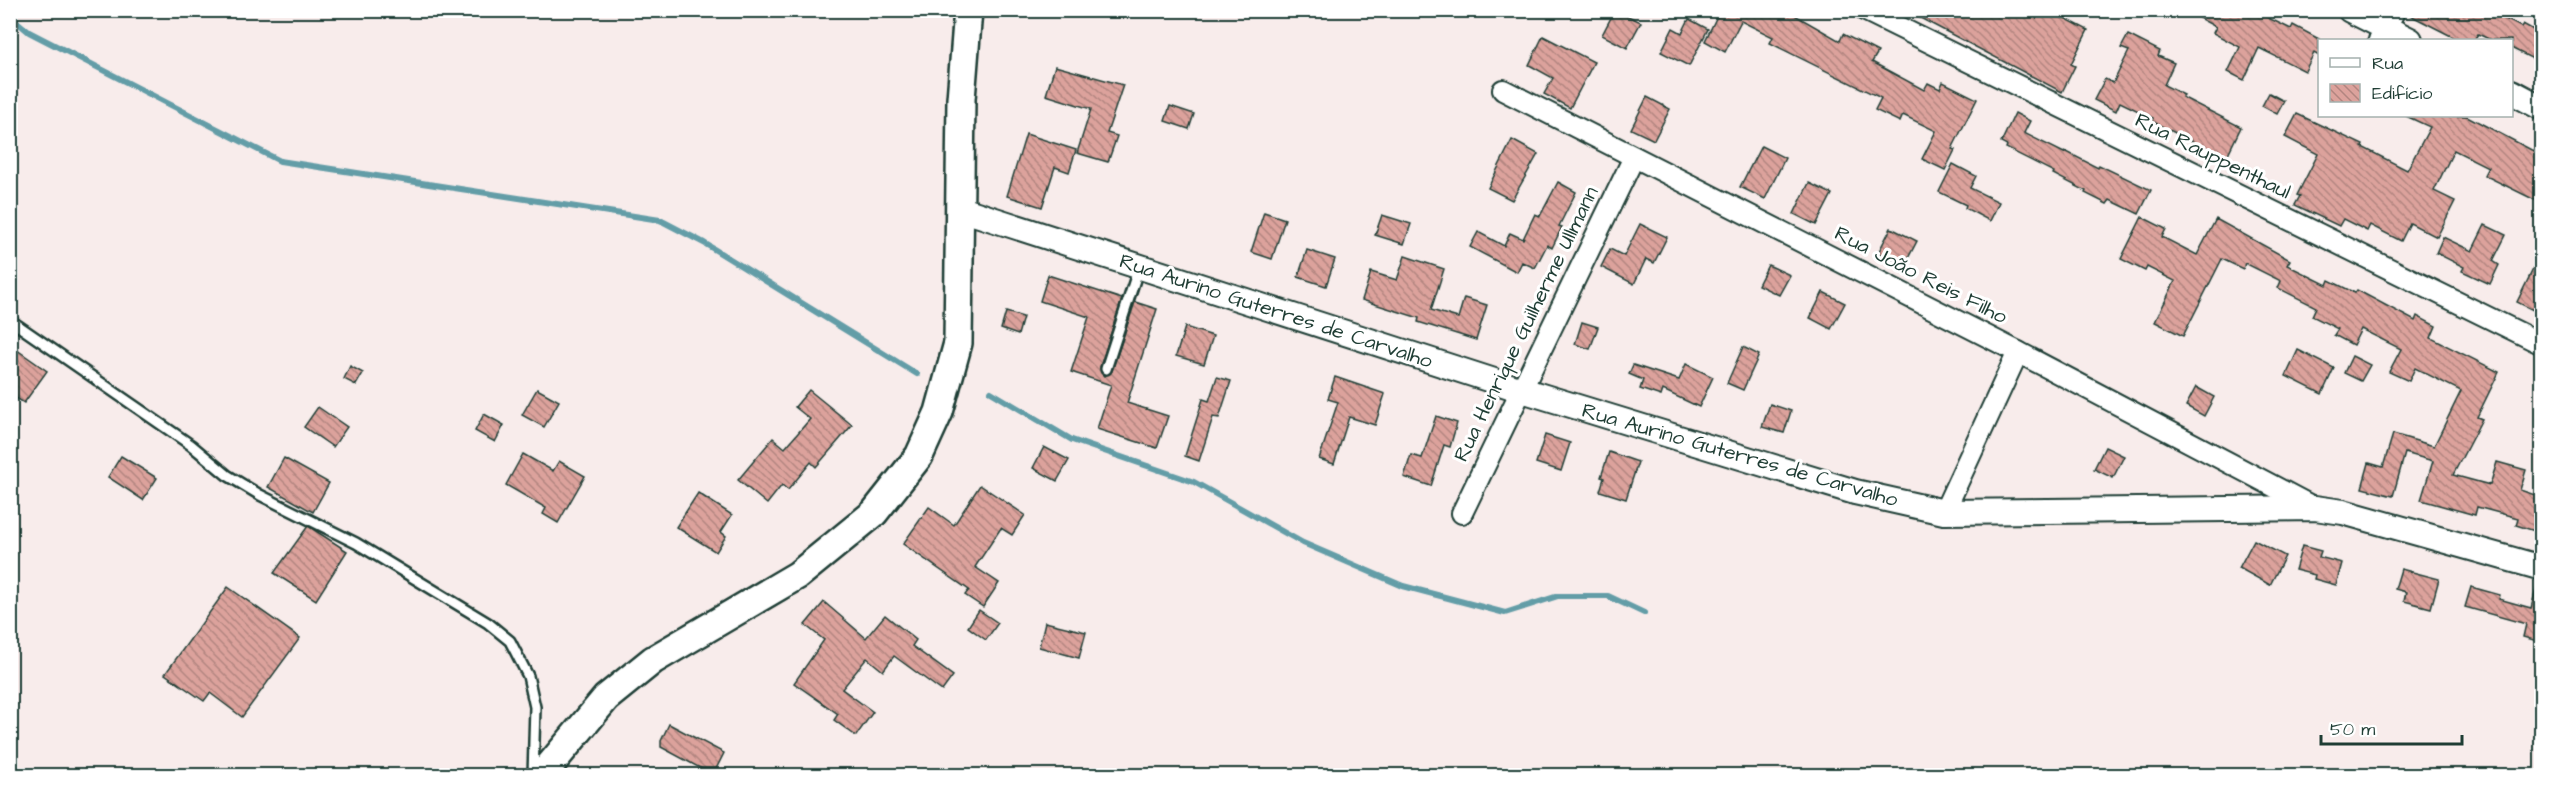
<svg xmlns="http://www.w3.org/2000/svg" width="2552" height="786" viewBox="0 0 2552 786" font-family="'Architects Daughter',sans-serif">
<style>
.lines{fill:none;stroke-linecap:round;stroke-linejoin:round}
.stream{stroke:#649da7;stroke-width:6}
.building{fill:url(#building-back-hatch);stroke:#1f3d34;stroke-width:1.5}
.service-casing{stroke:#1f3d34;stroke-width:14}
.minor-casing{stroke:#1f3d34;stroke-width:24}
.tertiary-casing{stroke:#1f3d34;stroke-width:28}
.secondary-casing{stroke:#1f3d34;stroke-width:32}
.service{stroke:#fff;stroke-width:9}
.minor{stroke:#fff;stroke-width:20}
.tertiary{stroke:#fff;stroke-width:24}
.secondary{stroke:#fff;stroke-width:27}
.labels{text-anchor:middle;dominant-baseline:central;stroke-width:6;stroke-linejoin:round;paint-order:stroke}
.street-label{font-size:21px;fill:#1f3d34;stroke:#fff}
</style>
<defs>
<pattern id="building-back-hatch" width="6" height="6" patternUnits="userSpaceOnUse" patternTransform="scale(1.5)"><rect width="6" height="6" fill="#dca29c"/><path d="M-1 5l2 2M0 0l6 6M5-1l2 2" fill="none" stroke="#b28580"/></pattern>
</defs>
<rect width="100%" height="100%" fill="#f8eceb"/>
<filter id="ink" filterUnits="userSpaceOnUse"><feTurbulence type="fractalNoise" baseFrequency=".0167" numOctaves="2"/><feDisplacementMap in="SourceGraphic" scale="12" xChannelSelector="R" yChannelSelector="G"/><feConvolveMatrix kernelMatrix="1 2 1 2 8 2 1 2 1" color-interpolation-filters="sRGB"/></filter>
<g filter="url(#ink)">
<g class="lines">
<g class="stream">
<path d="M10,16l19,16 251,129 380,59 44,23 213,131"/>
<path d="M991,392l81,48 122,42 109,61 100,43 102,27 53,-17h50l36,17"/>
</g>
</g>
<g class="building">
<path d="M1615,10l26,12 -14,26 -25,-13z"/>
<path d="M1720,10h66l54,31 3,-7 35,18 -6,10 52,28 4,-7 12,6 3,-7 34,17 -25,50 3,1 -10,20 -23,-11 14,-28 -33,-16 -3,7 -25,-12 6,-12 -111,-55 3,-6 -32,-16 -16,31 -20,-11z"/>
<path d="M1905,10h144l39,20 -17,34 4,2 -13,26z"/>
<path d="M2184,10h68l39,19 2,-4 26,14v17l-5,-3 -9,18 -46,-23 -15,32 -16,-8 12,-25 -27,-14 3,-6z"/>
<path d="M2407,10h81l33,17 2,-3 18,10v17l-4,10 -26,-13v-8h-20l-13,-6 -4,6h-15l-53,-27z"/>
<path d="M1689,19l19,10 -19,37 -28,-14 12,-24 9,5z"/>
<path d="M2128,35l32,16 -2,5 16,7 -10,22 20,10 -2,2 59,30 -15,31 -75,-37 2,-3 -33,-16 -4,9 -22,-11 11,-21 8,4 16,-32 -8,-3z"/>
<path d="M1543,36l51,26 -24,46 -26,-14 9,-16 -24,-13z"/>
<path d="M1055,66l68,19 -16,48 10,3 -9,26 -31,-9 14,-44 -45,-14z"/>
<path d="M2269,93l15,8 -7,13 -15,-8z"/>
<path d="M1647,97l23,12 -16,31 -23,-11z"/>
<path d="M1170,106l24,8 -5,15 -24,-8z"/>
<path d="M2015,113l15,8 -6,12 40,20 1,-2 33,17 1,-3 52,25 -12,24 -29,-14 -3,4 -22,-11 1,-2 -33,-17 1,-2 -48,-24 1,-2 -6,-3z"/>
<path d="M2297,114l66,31 -1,2 45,23 23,-43 -24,-11h61l74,39v48l-57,-28 4,-8 -34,-17 -20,41 21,10 -18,36 -27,-14 -9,18 -31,-16 -3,6 -24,-12 -4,7 -44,-21 5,-9 -3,-1 21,-41 -33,-17z"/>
<path d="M1026,134l50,16 -7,22 -14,-5 -13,40 -35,-11z"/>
<path d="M1512,140l26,14 -26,46 -24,-12z"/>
<path d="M1761,146l24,12 -20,41 -25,-12z"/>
<path d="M1953,164l23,12 -6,12 29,14 -9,19 -25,-13 1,-3 -27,-13z"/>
<path d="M1558,182l18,10 -17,34 3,1 -10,21 -5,-3 -12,23 -13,-6 -5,10 -47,-25 8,-15 26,14 6,-13 13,6 12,-25 5,2z"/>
<path d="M1809,183l23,11 -16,31 -22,-11z"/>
<path d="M1264,212l21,7 -13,40 -21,-7z"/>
<path d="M1382,215l29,9 -7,20 -29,-9z"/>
<path d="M2142,217l24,12 -4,8 35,18 19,-36 74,41 -3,5 40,20 2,-5 26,13 2,-3 58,31 2,-5 19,10 -5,12 68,34 -22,45 5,2 -29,56 37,10 7,-23 29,8 -6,20 21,7v36l-25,-8 2,-7 -41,-11 -2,8 -54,-15 12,-39 -28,-8 -12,43 -31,-8 7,-25 14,4 10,-33 41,12 27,-55 -46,-23 -6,13 -20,-9 12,-23 -40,-20 -8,16 -19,-10 4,-6 -26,-13 4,-9 -38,-19 3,-7 -36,-18 -2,6 -21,-10 -39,77 -28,-14 20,-41 -28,-14 -2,4 -24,-12z"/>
<path d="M1640,224l27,13 -13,26 -8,-4 -12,25 -33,-17 9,-18 14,7z"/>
<path d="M2485,225l21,10 -13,26 6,4 -9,19 -28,-13 2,-4 -28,-14 7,-16 29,14z"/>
<path d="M1891,228l26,13 -13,25 -26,-13z"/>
<path d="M1307,250l28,9 -9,27 -28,-9z"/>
<path d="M2541,253v61l-24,-12z"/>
<path d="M1405,256l39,13 -13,41 27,8 6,-20 23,7 -11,35 -58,-18 1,-4 -57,-18 9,-28 26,8z"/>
<path d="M1768,265l22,10 -11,20 -21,-10z"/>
<path d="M1048,275l74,24 -22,68 1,6 3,3 8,-5 23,-69 22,7 -30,94 41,13 -11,32 -60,-19 14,-44 -40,-13 18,-55 -49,-16z"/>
<path d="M1823,292l22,11 -14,26 -21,-11z"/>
<path d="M1006,312l17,5 -5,18 -17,-6z"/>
<path d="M1582,322l16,5 -8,22 -15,-5z"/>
<path d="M1185,327l28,9 -9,28 -28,-8z"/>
<path d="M10,345l37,26 -23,32 -14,-9z"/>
<path d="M1743,347l16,8 -16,35 -16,-7z"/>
<path d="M2298,350l36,18 -12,26 -36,-18z"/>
<path d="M2352,356l18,9 -9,16 -17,-8z"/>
<path d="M1686,364l27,13 -14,30 -36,-17 -2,6 -21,-7 3,-9 -14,-6 4,-9 46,15z"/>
<path d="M350,366l13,7 -7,12 -12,-6z"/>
<path d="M1217,377l14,4 -12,37 -6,-1 -14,44 -14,-5 18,-57 6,2z"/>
<path d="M1335,377l50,17 -10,31 -26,-8 -15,47 -15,-5 19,-57 -10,-3z"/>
<path d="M2196,387l18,10 -10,19 -18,-10z"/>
<path d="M537,389l22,12 -15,26 -22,-12z"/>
<path d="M809,390l43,35 -36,42 -5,-5 -23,28 -6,-5 -15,19 -29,-24 35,-42 12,10 25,-29 -15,-12z"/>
<path d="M1770,404l21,7 -7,22 -22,-6z"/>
<path d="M318,407l29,20 -14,20 -29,-20z"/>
<path d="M484,414l20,11 -9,17 -20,-11z"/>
<path d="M1436,416l21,7 -7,24 -6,-2 -13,41 -27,-9 7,-22 11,3z"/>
<path d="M1545,435l25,8 -9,28 -25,-8z"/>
<path d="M1044,447l25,13 -12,21 -24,-13z"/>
<path d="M2105,447l19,9 -11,22 -19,-9z"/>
<path d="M1609,452l29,10 -12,37 -26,-8 4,-13 -3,-1z"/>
<path d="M523,454l30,17 6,-10 26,15 -27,47 -15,-9 3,-6 -40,-23z"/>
<path d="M121,456l36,22 -14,22 -35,-23z"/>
<path d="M284,458l45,25 -16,29 -45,-25z"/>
<path d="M980,485l45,30 -13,20 -11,-7 -26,39 24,16 -16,24 -18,-12 4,-5 -66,-46 26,-37 25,18z"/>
<path d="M698,493l34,22 -11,17 5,4 -10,16 -40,-25z"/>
<path d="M308,526l39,25 -31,49 -42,-27z"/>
<path d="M2254,540l31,16 -15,29 -31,-17z"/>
<path d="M2302,546l19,5 -2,6 23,6 -6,22 -22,-6 1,-4 -20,-5z"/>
<path d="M2401,569l38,10 -8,29 -27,-7 2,-9 -11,-3z"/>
<path d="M2537,586l4,1v55l-18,-5 3,-13 -61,-17 6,-20 29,8 -1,4 32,9z"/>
<path d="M228,587l72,51 -58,79 -32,-24 -6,8 -39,-27z"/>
<path d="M824,602l42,36 19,-23 31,25 -4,6 41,30 -11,15 -48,-35 -11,15 -16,-13 -25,31 31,23 -17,24 -22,-16 4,-6 -44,-31 30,-43 -19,-15z"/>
<path d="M979,610l19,13 -12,17 -18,-13z"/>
<path d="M1045,622l41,10 -7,26 -40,-11z"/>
<path d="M669,724l55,29 -11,22 -52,-28v-6z"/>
</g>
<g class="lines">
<defs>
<g id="service">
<path d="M10,320l181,125 36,30 33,20 96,48 132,80 22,18 18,35 7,31 -2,69"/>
<path d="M1106,369l33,-102"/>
</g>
<g id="minor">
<path d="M1864,10l678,334"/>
<path d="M2379,40l16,-30"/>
<path d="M1503,90l515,262 297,156"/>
<path d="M1944,512l74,-160"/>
<path d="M1462,513l172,-356"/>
</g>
<g id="tertiary">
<path d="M2350,10l60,30"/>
<path d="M2512,92l30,16"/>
<path d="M961,209l561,181 333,102 89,20 371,-4 28,4 199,56"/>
</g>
<path id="secondary" d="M541,776l65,-78 47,-38 145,-85 76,-62 45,-57 20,-44 19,-69 3,-244 7,-89"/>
</defs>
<use href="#service" class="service-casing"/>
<use href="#minor" class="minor-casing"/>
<use href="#tertiary" class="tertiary-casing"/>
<use href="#secondary" class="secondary-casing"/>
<use href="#service" class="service"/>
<use href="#minor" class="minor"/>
<use href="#tertiary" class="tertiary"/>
<use href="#secondary" class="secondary"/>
</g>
</g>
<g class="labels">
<g class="street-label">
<text transform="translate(2213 156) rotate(26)">Rua Rauppenthaul</text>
<text transform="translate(1921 275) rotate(27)">Rua João Reis Filho</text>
<text transform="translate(1276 311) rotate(18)">Rua Aurino Guterres de Carvalho</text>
<text transform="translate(1526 324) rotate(-64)">Rua Henrique Guilherme Ullmann</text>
<text transform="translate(1740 455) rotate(16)">Rua Aurino Guterres de Carvalho</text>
</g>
</g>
<rect width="2552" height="786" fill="none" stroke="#fff" stroke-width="36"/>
<rect x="18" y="18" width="2516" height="750" fill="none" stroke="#1f3d34" stroke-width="2" filter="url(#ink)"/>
<rect x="2318" y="39" width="195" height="78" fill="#ffffff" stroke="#a5b1ae" stroke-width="1.5"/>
<rect x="2330" y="58" width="30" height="9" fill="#ffffff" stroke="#a5b1ae" stroke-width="1.5"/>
<text x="2372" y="69" font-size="18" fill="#1f3d34">Rua</text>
<rect x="2330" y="84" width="30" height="18" fill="url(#building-back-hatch)" stroke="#a5b1ae" stroke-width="1.5"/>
<text x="2372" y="99" font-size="18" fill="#1f3d34">Edifício</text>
<path d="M2321 735v9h141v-9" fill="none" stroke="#1f3d34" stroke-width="3"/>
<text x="2330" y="735" font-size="18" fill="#1f3d34" stroke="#ffffff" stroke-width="4.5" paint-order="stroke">50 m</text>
</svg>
